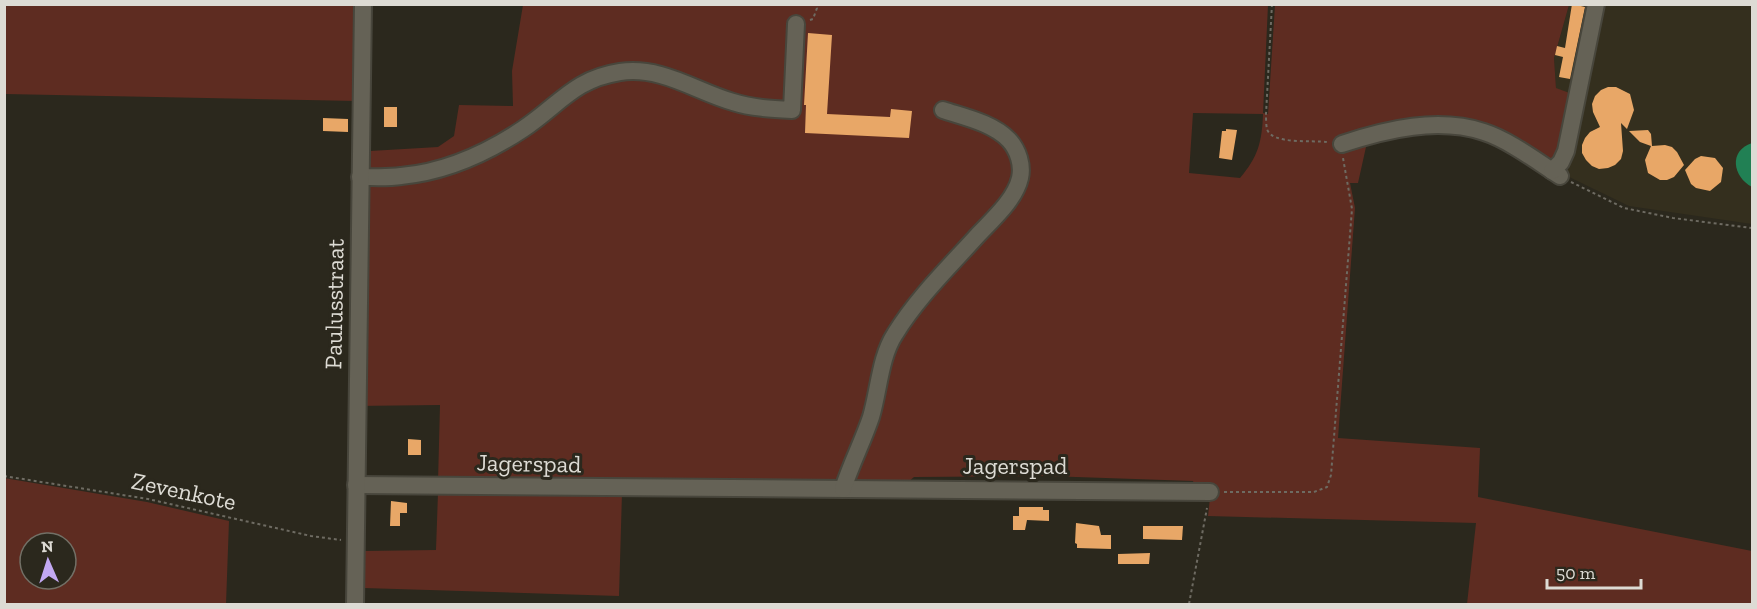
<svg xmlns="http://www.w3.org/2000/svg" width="1757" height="609" viewBox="0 0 1757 609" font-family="'Zilla Slab',serif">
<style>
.built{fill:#342f1e}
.green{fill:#5e2c21;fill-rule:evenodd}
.water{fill:#218054}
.building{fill:#e8a767}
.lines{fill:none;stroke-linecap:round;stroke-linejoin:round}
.minor-casing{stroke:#48463c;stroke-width:20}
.path{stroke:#6e6b62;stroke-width:2;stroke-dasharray:3 3;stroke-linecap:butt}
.minor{stroke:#656256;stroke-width:16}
.labels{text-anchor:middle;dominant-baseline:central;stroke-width:6;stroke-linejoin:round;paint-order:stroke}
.street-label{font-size:24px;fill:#dddbd4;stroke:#2b281d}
</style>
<rect width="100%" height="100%" fill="#2b281d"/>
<path class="built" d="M1569,5h183v219l-123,-18 -66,-32 18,-77 -25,-8 -2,-31z"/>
<g class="green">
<path d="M5,5h354l-1,96 -353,-7z"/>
<path d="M523,5h745l-5,108 5,1 7,-109h294l-15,53 2,30 19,7 -14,61 -11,9 -86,-40 -96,13 -10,45h-8l5,25 -17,230 142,10 -2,49 274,54v53h-285l9,-81 -268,-7 3,-27 -17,-5 -1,-3 -146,-5 -133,1 -6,5h-470l2,-77 -87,1 3,-251 14,-4 68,-4 16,-11 5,-31 54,1 -1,-35zM1193,113l70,1c-1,28 -5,43 -23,64l-51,-5z"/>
<path d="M4,478l143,24 82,19 -3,83h-221zM30,543h36v36h-36z"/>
<path d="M438,493h184l-3,103 -255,-8 1,-37 71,-1z"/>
</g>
<path class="water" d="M1752,143v44c-19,-10 -24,-36 0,-44z"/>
<g class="building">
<path d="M1572,4l13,3 -15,72 -11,-2 4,-20 -8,-2 2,-9 8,2z"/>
<path d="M808,33l24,2 -5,79 63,3 1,-8 21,2 -3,27 -104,-5 1,-28h-2z"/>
<path d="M1608,87h8l14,7 4,16 -7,19 -6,-6 2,28 -2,8 -6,6 -7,3 -9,1 -7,-3 -6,-6 -4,-7v-8l3,-7 5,-6 10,-5 -7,-15 -1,-8 3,-8 6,-6z"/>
<rect x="384" y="107" width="13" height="20"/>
<path d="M323,118l25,1v13l-25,-1z"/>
<path d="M1226,129l11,1 -5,30 -13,-2 3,-27h4z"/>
<path d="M1648,130l3,4 1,12 13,-1 7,2 5,5 7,13 -10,12 -7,3h-7l-12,-7 -3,-13 6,-14 -11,-4 -11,-11z"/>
<path d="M1701,156l14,2 8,10 -2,14 -11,9 -14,-3 -5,-4 -6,-14 10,-11z"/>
<path d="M408,439l13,1v15h-13z"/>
<path d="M391,501l16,2v10h-7v13h-10z"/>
<path d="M1019,507h24v3h6v11l-22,-1 -2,10h-12v-14h6z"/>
<path d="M1076,523l23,3 2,9h10v14l-34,-1v-4l-2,-1z"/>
<path d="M1143,526h40l-1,14 -39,-1z"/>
<path d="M1150,553l-1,11h-31v-10z"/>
</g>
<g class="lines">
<defs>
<g id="minor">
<path d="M1342,144c45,-15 96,-27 142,-12 25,8 54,30 76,44"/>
<path d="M1552,171l9,-9 5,-11 30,-147"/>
<path d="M360,177c14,0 28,1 41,-1 44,-4 86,-23 122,-47 36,-24 51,-50 97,-57 42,-6 75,19 113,30 19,6 39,7 59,8l4,-86"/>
<path d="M356,485c285,3 570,3 854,7"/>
<path d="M843,489c8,-25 20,-48 28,-72 8,-27 9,-60 24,-83 22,-36 54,-67 82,-98 15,-16 38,-36 43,-58 3,-13 -2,-28 -11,-38 -16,-17 -45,-23 -66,-30"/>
<path d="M355,604l8,-600"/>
</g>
</defs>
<use href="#minor" class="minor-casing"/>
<g class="path">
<path d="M1272,4l-6,110c0,4 0,11 1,15 5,16 46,11 60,13"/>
<path d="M810,20l3,-1 4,-11 -2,-4"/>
<path d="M1571,182l53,26 49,10 79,10"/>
<path d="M4,476l144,23 163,37 30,4"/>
<path d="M1224,492h90l13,-5 4,-12 21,-266 -9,-51"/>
<path d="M1189,604l18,-96"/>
</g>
<use href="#minor" class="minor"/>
</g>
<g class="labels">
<g class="street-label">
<text transform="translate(334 304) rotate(-89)">Paulusstraat</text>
<text transform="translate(529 463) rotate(1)">Jagerspad</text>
<text x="1015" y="465">Jagerspad</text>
<text transform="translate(184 491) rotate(12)">Zevenkote</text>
</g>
</g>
<rect width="1757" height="609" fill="none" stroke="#dddbd4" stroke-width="12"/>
<g transform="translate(48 561) rotate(357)"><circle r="28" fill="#2b281d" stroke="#727066" stroke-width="1.5"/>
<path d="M0-4.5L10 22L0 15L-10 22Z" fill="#c2a8f2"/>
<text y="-9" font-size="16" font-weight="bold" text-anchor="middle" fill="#dddbd4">N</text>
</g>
<path d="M1547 579v9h94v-9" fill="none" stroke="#dddbd4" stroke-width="3"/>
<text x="1556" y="579" font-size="18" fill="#dddbd4" stroke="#2b281d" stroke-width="4.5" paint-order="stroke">50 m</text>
</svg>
